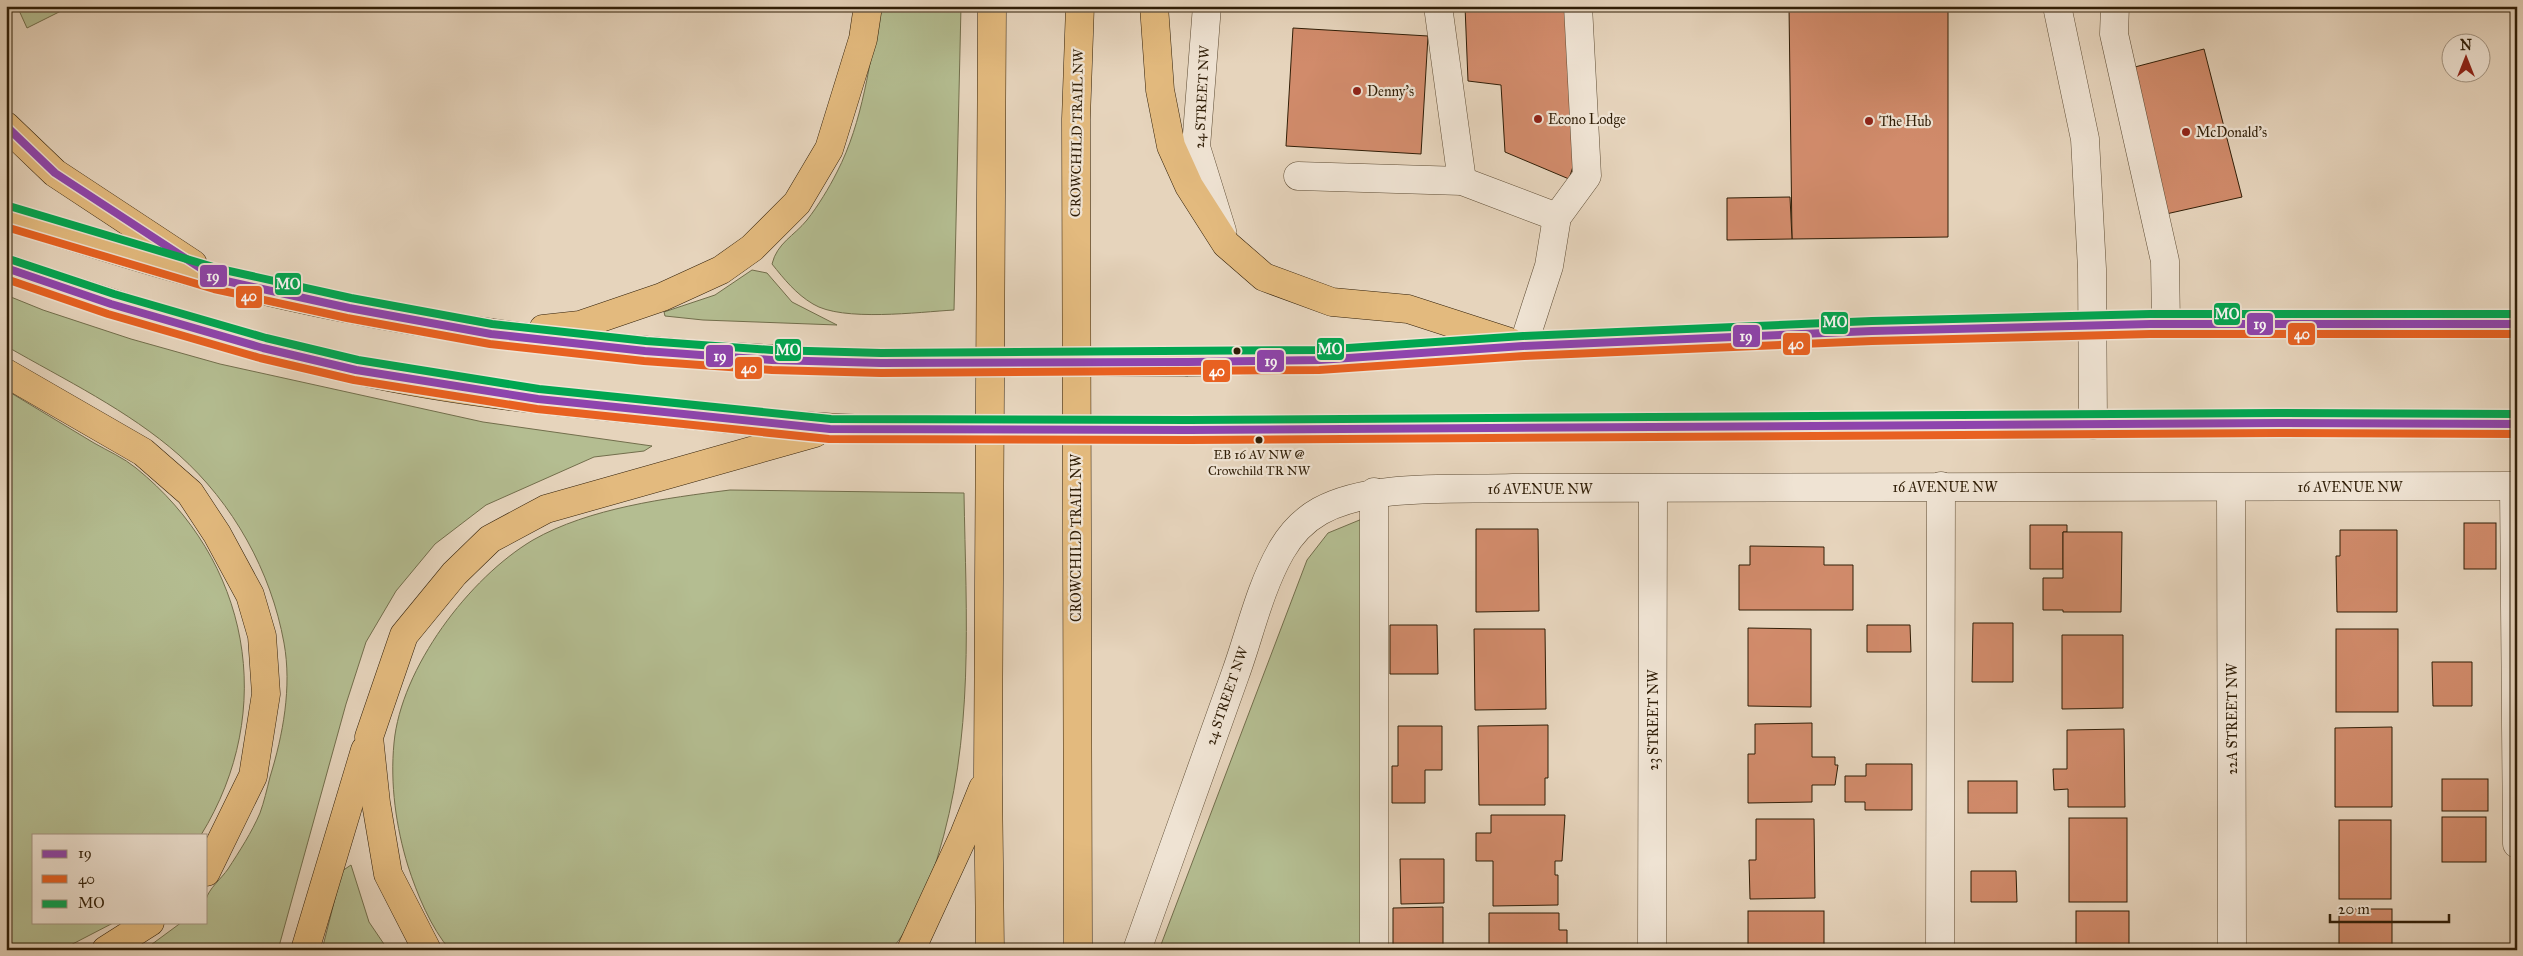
<svg xmlns="http://www.w3.org/2000/svg" width="2523" height="956" viewBox="0 0 2523 956" font-family="'IM FELL Great Primer',serif">
<style>
.green{fill:#b4bd91;stroke:#726e4c}
.building{fill:#d18b6b;stroke:#301e07}
.lines{fill:none;stroke-linecap:round;stroke-linejoin:round}
.minor-casing{stroke:#5e4c34;stroke-width:29}
.highway-casing{stroke:#301e07;stroke-width:29}
.minor{stroke:#efe3d3;stroke-width:28}
.highway{stroke:#e3ba7e;stroke-width:28}
.highway-bridge-casing{stroke:#301e07;stroke-width:29;stroke-linecap:butt}
.highway-bridge{stroke:#e3ba7e;stroke-width:28}
.bus-1-casing{stroke:#efe3d3;stroke-width:11}
.bus-2-casing{stroke:#efe3d3;stroke-width:11}
.bus-3-casing{stroke:#efe3d3;stroke-width:11}
.bus-1{stroke:#8e44ad;stroke-width:8}
.bus-2{stroke:#e86121;stroke-width:8}
.bus-3{stroke:#00a651;stroke-width:8}
.poi-dot{fill:#8f2418;stroke:#efe3d3;stroke-width:2}
.bus-dot{fill:#301e07;stroke:#efe3d3;stroke-width:2}
.labels{text-anchor:middle;dominant-baseline:central;stroke-width:4.5;stroke-linejoin:round;paint-order:stroke}
.bus-label{font-size:13px;fill:#301e07;stroke:#efe3d3}
.poi-label{font-size:14px;fill:#301e07;stroke:#efe3d3;text-anchor:start}
.street-label{font-size:14px;fill:#301e07;stroke:#efe3d3}
.line-badge{stroke:#efe3d3;stroke-width:2}
.badge-label{font-size:14px;text-anchor:middle;font-weight:bold;fill:#fff}
</style>
<rect width="100%" height="100%" fill="#e6d4bc"/>
<filter id="stains"><feTurbulence type="fractalNoise" baseFrequency=".004" numOctaves="4"/><feColorMatrix values="0 0 0 0 .2 0 0 0 0 .09 0 0 0 0 .02 0 0 0 .5 -.17"/></filter>
<radialGradient id="worn" r=".72"><stop offset=".6" stop-color="#630" stop-opacity="0"/><stop offset="1" stop-color="#630" stop-opacity=".3"/></radialGradient>
<g class="green">
<path d="M17,6h54l-44,22z"/>
<path d="M880,6h81l-7,304c-35,2 -112,12 -141,-6 -17,-10 -29,-25 -41,-40 5,-21 22,-28 35,-44 11,-14 22,-32 30,-48 26,-50 33,-111 43,-166z"/>
<path d="M752,270l15,3 25,29 45,23 -134,-5 -38,-4 -1,-4 51,-17z"/>
<path d="M6,295l37,15 88,29 89,25 263,58 169,24 -8,5 -50,6 -108,48 -51,39 -39,47 -30,51 -20,62 -68,246h-134l38,-28h24c0,-7 -1,-15 0,-22 2,-11 16,-22 22,-31 11,-17 24,-37 32,-56 4,-11 7,-24 10,-36 13,-42 22,-90 14,-134 -13,-72 -51,-140 -105,-188 -51,-45 -114,-75 -173,-109z"/>
<path d="M6,390c29,18 59,35 88,53 14,8 30,15 42,25 114,92 142,242 65,367h-167v87h81l-54,28h-55z"/>
<path d="M730,490l234,3c2,125 11,244 -27,366 -10,31 -24,66 -46,91h-441c-19,-22 -33,-56 -42,-84 -12,-39 -18,-82 -14,-123 7,-75 75,-165 139,-203 56,-32 134,-42 197,-50z"/>
<path d="M1362,519l-1,431h-202l148,-390 21,-27z"/>
<path d="M351,865l18,57 19,28h-66l20,-79z"/>
</g>
<g class="building">
<path d="M1465,6h101l10,151 -7,22 -64,-27 -4,-67 -33,-4z"/>
<path d="M1789,6h159v231l-156,2z"/>
<path d="M1293,28l135,8 -7,118 -135,-8z"/>
<path d="M2204,49l38,148 -76,17 -35,-146z"/>
<path d="M1790,197l2,42 -65,1v-42z"/>
<rect x="2464" y="523" width="32" height="46"/>
<path d="M2030,525h37v7h-4v37h-33z"/>
<path d="M1476,529h62l1,82 -63,1z"/>
<path d="M2340,530h57v82h-60l-1,-56h4z"/>
<path d="M2063,532h59l-1,80h-58v-2h-20v-32h20z"/>
<path d="M1750,546l74,1v18h29v45h-114v-45h11z"/>
<path d="M1973,623h40v59h-41z"/>
<path d="M1390,625h47l1,49h-48z"/>
<path d="M1867,625h43l1,27h-44z"/>
<path d="M1748,628l63,1v78l-63,-1z"/>
<path d="M1474,629h71l1,80 -71,1z"/>
<rect x="2336" y="629" width="62" height="83"/>
<path d="M2062,635h61v73l-61,1z"/>
<path d="M2432,662h40v44h-39z"/>
<path d="M1812,723v34h23v8h3l-3,20h-23v17l-64,1v-49h7v-30z"/>
<path d="M1548,725v53h-3v27h-66l-1,-79z"/>
<path d="M1398,726h44v44h-17v33h-33v-37h6z"/>
<path d="M2392,727v80h-57v-79z"/>
<path d="M2124,729l1,78h-57v-18l-14,1 -1,-21h14v-39z"/>
<path d="M1866,764h46v46h-47v-8h-20v-26h21z"/>
<rect x="2442" y="779" width="46" height="32"/>
<rect x="1968" y="781" width="49" height="32"/>
<path d="M1491,815h74l-3,46h-7v14h3v30l-65,1v-45h-17v-28h15z"/>
<rect x="2442" y="817" width="44" height="45"/>
<rect x="2069" y="818" width="58" height="84"/>
<path d="M1756,819h58l1,79 -65,1 -1,-39h7z"/>
<rect x="2339" y="820" width="52" height="79"/>
<path d="M1400,859h44v44l-43,1z"/>
<path d="M1971,871h45l1,31h-46z"/>
<path d="M1443,907v43h-50v-42z"/>
<rect x="2339" y="909" width="53" height="41"/>
<rect x="1748" y="911" width="76" height="39"/>
<rect x="2076" y="911" width="53" height="39"/>
<path d="M1489,913h70v17h8v20h-78z"/>
</g>
<g class="lines">
<defs>
<g id="minor">
<path d="M1207,6l-11,141 26,84"/>
<path d="M1438,6l24,175"/>
<path d="M2057,6l28,133 7,130 1,156"/>
<path d="M2115,6l-1,28 51,227 1,63"/>
<path d="M1298,176l164,5 95,36"/>
<path d="M1523,346l26,-80 8,-49 30,-41 -9,-170"/>
<path d="M2514,486l3,358"/>
<path d="M2231,488l1,462"/>
<path d="M1374,492v458"/>
<path d="M1137,950c33,-92 65,-183 98,-275 15,-41 24,-85 46,-124 9,-16 23,-31 39,-40 51,-28 135,-21 193,-23l1004,-2"/>
<path d="M1652,950l1,-460"/>
<path d="M1940,950l1,-464"/>
</g>
<g id="highway">
<path d="M1154,6l6,84 11,56 18,40 37,58 38,33 68,25 76,7 102,33"/>
<path d="M6,126l49,47 138,91"/>
<path d="M6,216c70,22 140,45 210,63 217,56 441,79 665,84"/>
<path d="M6,268c115,39 230,76 349,102 104,23 210,33 316,43 70,7 139,16 210,16"/>
<path d="M543,329l37,-4 82,-28 59,-27 31,-22 45,-45 32,-54 34,-110 5,-33"/>
<path d="M1188,362l131,-2 204,-14 349,-15 278,-7h367"/>
<path d="M6,373l137,79 47,41 27,41 33,61 12,41 4,58 -13,82 -47,96"/>
<path d="M1189,430l1089,-7 239,1"/>
<path d="M106,950l44,-28"/>
<path d="M305,950l60,-200"/>
<path d="M427,950l-39,-76 -12,-71 -7,-66 35,-102 50,-61 36,-35 56,-30 269,-76"/>
<path d="M911,950l53,-115 19,-47"/>
<path d="M990,950l-2,-175 4,-769"/>
<path d="M1078,950l-2,-831 4,-113"/>
</g>
</defs>
<use href="#minor" class="minor-casing"/>
<use href="#highway" class="highway-casing"/>
<use href="#minor" class="minor"/>
<use href="#highway" class="highway"/>
<defs>
<g id="highway-bridge">
<path d="M881,363l307,-1"/>
<path d="M881,429l308,1"/>
</g>
</defs>
<use href="#highway-bridge" class="highway-bridge-casing"/>
<use href="#highway-bridge" class="highway-bridge"/>
<defs>
<g id="bus-1">
<path d="M6,126l49,47 162,106 132,29 142,26 154,17 127,9 109,3 307,-1 131,-2 204,-14 349,-15 278,-7h367"/>
<path d="M6,268l105,36 152,44 93,22 182,29 292,30 359,1 1089,-7 239,1"/>
</g>
<g id="bus-2">
<path d="M6,227l208,62 133,29 143,26 154,17 128,9 109,3 438,-3 205,-14 348,-15 278,-7h367"/>
<path d="M6,279l102,35 152,44 94,22 183,29 292,30 360,1 1089,-7 239,1"/>
</g>
<g id="bus-3">
<path d="M9,206l211,63 131,29 141,26 154,17 126,9 109,3 438,-3 204,-14 349,-15 278,-7h367"/>
<path d="M9,259l105,35 152,44 92,22 181,29 292,30 358,1 1089,-7 239,1"/>
</g>
</defs>
<use href="#bus-1" class="bus-1-casing"/>
<use href="#bus-2" class="bus-2-casing"/>
<use href="#bus-3" class="bus-3-casing"/>
<use href="#bus-1" class="bus-1"/>
<use href="#bus-2" class="bus-2"/>
<use href="#bus-3" class="bus-3"/>
</g>
<g class="poi-dot">
<circle cx="1357" cy="91" r="5"/>
<circle cx="1538" cy="119" r="5"/>
<circle cx="1869" cy="121" r="5"/>
<circle cx="2186" cy="132" r="5"/>
</g>
<g class="bus-dot">
<circle cx="1237" cy="351" r="4.5"/>
<circle cx="1259" cy="440" r="4.5"/>
</g>
<g class="labels">
<g class="bus-label">
<text x="1259" y="455">EB 16 AV NW @<tspan x="1259" dy="16">Crowchild TR NW</tspan></text>
</g>
<g class="poi-label">
<text x="1367" y="91">Denny's</text>
<text x="1548" y="119">Econo Lodge</text>
<text x="1879" y="121">The Hub</text>
<text x="2196" y="132">McDonald's</text>
</g>
<g class="street-label">
<text transform="translate(1202 97) rotate(-87)">24 STREET NW</text>
<text transform="translate(1077 133) rotate(-89)">CROWCHILD TRAIL NW</text>
<text x="1945" y="487">16 AVENUE NW</text>
<text x="2350" y="487">16 AVENUE NW</text>
<text x="1540" y="489">16 AVENUE NW</text>
<text transform="translate(1076 538) rotate(-90)">CROWCHILD TRAIL NW</text>
<text transform="translate(1227 696) rotate(-71)">24 STREET NW</text>
<text transform="translate(2232 719) rotate(-90)">22A STREET NW</text>
<text transform="translate(1653 720) rotate(-90)">23 STREET NW</text>
</g>
</g>
<g class="line-badge">
<rect x="199" y="264" width="29" height="24" rx="5" fill="#8e44ad"/>
<rect x="274" y="272" width="28" height="24" rx="5" fill="#00a651"/>
<rect x="235" y="285" width="28" height="24" rx="5" fill="#e86121"/>
<rect x="2213" y="302" width="28" height="24" rx="5" fill="#00a651"/>
<rect x="1820" y="311" width="29" height="24" rx="5" fill="#00a651"/>
<rect x="2246" y="312" width="28" height="24" rx="5" fill="#8e44ad"/>
<rect x="2287" y="322" width="29" height="24" rx="5" fill="#e86121"/>
<rect x="1732" y="324" width="29" height="24" rx="5" fill="#8e44ad"/>
<rect x="1782" y="332" width="29" height="24" rx="5" fill="#e86121"/>
<rect x="1316" y="337" width="29" height="24" rx="5" fill="#00a651"/>
<rect x="774" y="338" width="28" height="24" rx="5" fill="#00a651"/>
<rect x="705" y="344" width="29" height="24" rx="5" fill="#8e44ad"/>
<rect x="1256" y="349" width="29" height="24" rx="5" fill="#8e44ad"/>
<rect x="734" y="356" width="29" height="24" rx="5" fill="#e86121"/>
<rect x="1202" y="359" width="29" height="24" rx="5" fill="#e86121"/>
</g>
<g class="badge-label">
<text x="213" y="281">19</text>
<text x="288" y="289">MO</text>
<text x="249" y="301">40</text>
<text x="2227" y="319">MO</text>
<text x="1835" y="327">MO</text>
<text x="2260" y="329">19</text>
<text x="2302" y="339">40</text>
<text x="1746" y="341">19</text>
<text x="1796" y="349">40</text>
<text x="1330" y="354">MO</text>
<text x="788" y="355">MO</text>
<text x="720" y="361">19</text>
<text x="1271" y="366">19</text>
<text x="749" y="373">40</text>
<text x="1217" y="376">40</text>
</g>
<rect width="2523" height="956" fill="none" stroke="#e6d4bc" stroke-width="25"/>
<rect x="8" y="8" width="2508" height="941" fill="none" stroke="#301e07" stroke-width="2.5"/>
<rect x="12" y="12" width="2498" height="931" fill="none" stroke="#301e07"/>
<rect x="32" y="834" width="175" height="90" fill="#efe3d3" stroke="#a39481"/>
<rect x="42" y="850" width="25" height="8" fill="#8e44ad" stroke="#a39481"/>
<text x="78" y="858" font-size="15" fill="#301e07">19</text>
<rect x="42" y="875" width="25" height="8" fill="#e86121" stroke="#a39481"/>
<text x="78" y="884" font-size="15" fill="#301e07">40</text>
<rect x="42" y="900" width="25" height="8" fill="#00a651" stroke="#a39481"/>
<text x="78" y="908" font-size="15" fill="#301e07">MO</text>
<g transform="translate(2466 58)"><circle r="24" fill="#efe3d3" stroke="#a39481"/>
<path d="M0-4L9 19L0 12L-9 19Z" fill="#8f2418"/>
<text y="-8" font-size="14" font-weight="bold" text-anchor="middle" fill="#301e07">N</text>
</g>
<path d="M2330 914v8h119v-8" fill="none" stroke="#301e07" stroke-width="2.5"/>
<text x="2338" y="914" font-size="15" fill="#301e07" stroke="#efe3d3" stroke-width="4" paint-order="stroke">20 m</text>
<rect width="100%" height="100%" filter="url(#stains)"/>
<rect width="100%" height="100%" fill="url(#worn)"/>
</svg>
